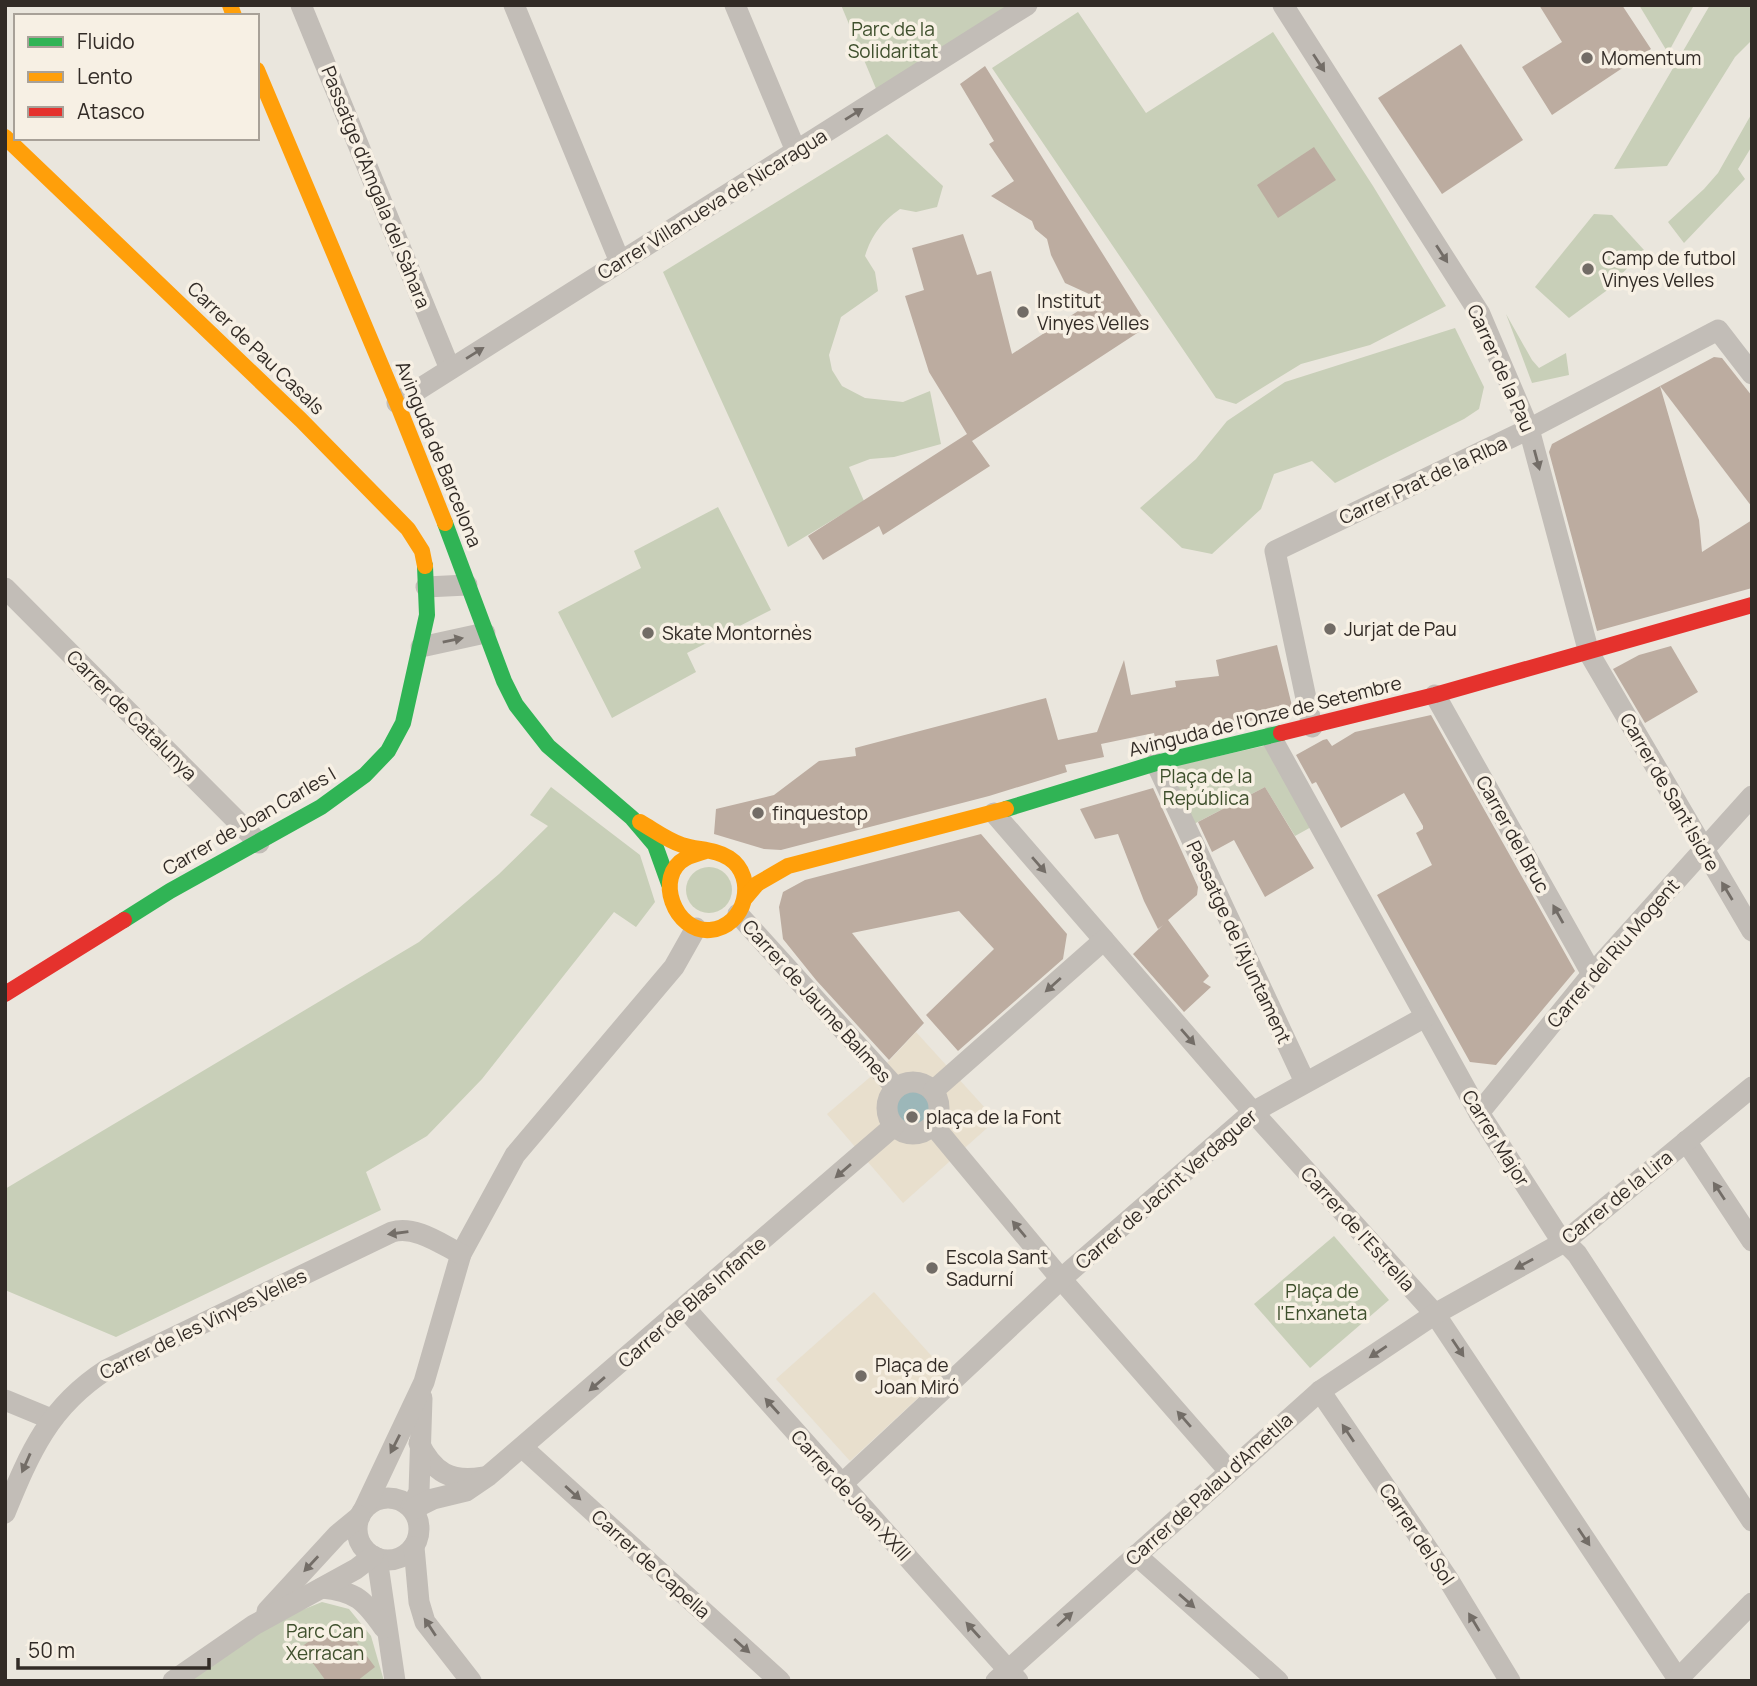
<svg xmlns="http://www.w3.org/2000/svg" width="1757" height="1686" viewBox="0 0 1757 1686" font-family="Manrope,sans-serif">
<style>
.green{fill:#c8cfb8}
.plaza{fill:#e8dfcd}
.water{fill:#9cb7b9}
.building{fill:#bcaca0}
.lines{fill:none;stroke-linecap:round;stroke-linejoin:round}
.street{stroke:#c2bdb7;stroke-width:21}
.fast{stroke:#30b455;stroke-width:16}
.slow{stroke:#ff9f0a;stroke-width:16}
.jam{stroke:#e5322d;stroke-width:16}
.oneway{fill:#736d67}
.poi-dot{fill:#726c66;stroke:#f7f0e4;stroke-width:2.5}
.labels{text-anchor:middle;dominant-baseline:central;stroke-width:7;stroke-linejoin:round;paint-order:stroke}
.park-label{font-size:19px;fill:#3e4f2c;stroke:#f7f0e4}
.poi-label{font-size:19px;fill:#322b26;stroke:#f7f0e4;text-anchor:start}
.street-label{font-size:19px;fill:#322b26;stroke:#f7f0e4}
</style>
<rect width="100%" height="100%" fill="#eae6dd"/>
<g class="green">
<path d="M841,5h174l-138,86z"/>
<path d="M1639,5h55l-26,48z"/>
<path d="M1710,5h42v35l-17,17 -68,109 -53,3z"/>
<path d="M1078,12l68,101 127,-81 100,154 73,120 -76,39 -69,19 -65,40 -20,-6 -224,-330z"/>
<path d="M1752,113v33l-14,23 7,10 -61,64 -16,-21 36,-33 14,-16z"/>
<path d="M887,134l56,52 -6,21 -21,5 -16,-3c-18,13 -28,25 -35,47l10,16 3,19 -37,26 -12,38 3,15 10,16 23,12 38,4 27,-11 11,53 -47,13 -24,2 -21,8 15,34 -76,46 -125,-275z"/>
<path d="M1594,214l18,1 32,35 -38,41 -37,27 -34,-31z"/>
<path d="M1506,314l26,46 7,8 27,-15 3,22 -37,8z"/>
<path d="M1455,328l29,59 -5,22 -15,10 -129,64 -23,-22 -38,13 -13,35 -49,45 -30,-6 -42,-40 56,-49 31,-38 58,-39z"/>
<path d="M718,507l53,103 -84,43 9,19 -84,46 -54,-106 83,-44 -7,-17z"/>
<path d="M1268,745l45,81 -18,10 -30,-49 -73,38 -26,-57z"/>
<path d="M551,787l89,68 15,47 -19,25 -22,-15 -132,167 -55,57 -61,36 15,38 -265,127 -111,-47v-101l414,-247 80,-68 49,-48 -18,-11z"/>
<circle cx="709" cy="890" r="23"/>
<path d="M1334,1236l55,64 -79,68 -56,-64z"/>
<path d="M322,1602l27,7 22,27 13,45h-211l109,-63z"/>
</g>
<g class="plaza">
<path d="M916,1032l80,88 -93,83 -76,-89 62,-53z"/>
<path d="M874,1292l72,80 -96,89 -74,-82z"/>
</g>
<circle class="water" cx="915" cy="1107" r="19"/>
<g class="building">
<path d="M1539,5h83l29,44 -99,66 -30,-48 40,-25z"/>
<path d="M1461,44l62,96 -81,54 -64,-96z"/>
<path d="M985,66l163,260 -176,115 18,25 -107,69 -4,-9 -56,34 -15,-24 159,-102 -38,-62 -24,-76 19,-6 -12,-42 51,-14 14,41 14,-4 21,83 86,-56 -33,-15 -14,-28 -4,-16 -12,-10 -3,-8 -41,-25 23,-15 -25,-37 5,-3 -34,-57z"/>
<path d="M1314,147l22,33 -58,38 -21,-33z"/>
<path d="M1714,357l8,1 30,38v111l-92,-121z"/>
<path d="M1660,386l39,134 3,32 50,-32v68l-155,43 -48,-179 3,-8z"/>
<path d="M1277,645l16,65 -122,31 -15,1 -2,-9 -53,11 3,13 -39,8 2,7 -78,24 -208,54 -17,-1 -50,-15 2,-25 58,-14 45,-34 37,-5 -1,-8 191,-50 12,42 39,-8 27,-72 7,35 45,-8 -1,-6 44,-5 -3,-16z"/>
<path d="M1671,646l27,46 -53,31 -32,-54 26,-14z"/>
<path d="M1431,715l144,256 -79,94 -26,-3 -93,-167 55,-30 -16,-32 7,-4v-3l-19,-33 -63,35 -25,-46 -4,2 -16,-29 27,-15 4,-1 5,7 23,-14z"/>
<path d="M1265,787l49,81 -49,29 -31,-57 -22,12 -14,-30z"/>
<path d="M1153,788l45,99 -1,8 -29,25 41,56 -6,6 8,5 -27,25 -51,-58 30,-29 -5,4 -14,-28 -26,-67 -23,5 -15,-30z"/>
<path d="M981,834l86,100 -4,25 -105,92 -32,-36 68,-66 -35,-38 -107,22 72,90 -35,37 -73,-80 -33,-41 -4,-32 4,-15 22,-12z"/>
<path d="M324,1631l8,11 16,-11 27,36 -18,14h-31l-25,-34z"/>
</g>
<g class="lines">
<g class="street">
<path d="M301,5l149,364"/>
<path d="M514,5l106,257"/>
<path d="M735,5l61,146"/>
<path d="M1283,5l197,309 49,115 60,224 163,278"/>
<path d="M397,403l630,-398"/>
<path d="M426,587l41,-2"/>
<path d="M5,588l254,255"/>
<path d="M421,647l64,-14"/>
<path d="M1435,695l157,279"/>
<path d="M1312,727l-37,-176 254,-122 189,-99 34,44"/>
<path d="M1271,737l208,376 78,121 20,20 175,267"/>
<path d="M1156,763l149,319"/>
<path d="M994,813l259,299 182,202 243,365"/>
<path d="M738,914l158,174"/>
<circle cx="913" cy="1108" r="26"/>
<path d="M933,1091l171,-151"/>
<path d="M1479,1113l113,-139 160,-178"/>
<path d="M933,1125l128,154 168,192"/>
<path d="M1686,1141l66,100"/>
<path d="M685,1308l333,373"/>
<path d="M1320,1391l128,188 62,102"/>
<path d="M5,1400l46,19"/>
<path d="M419,1443c14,29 32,40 64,34"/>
<path d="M523,1448l257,233"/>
<path d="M842,1484l219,-205 192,-167 172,-95"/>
<circle cx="388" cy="1529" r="31"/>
<path d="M411,1507l8,-15 3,-94"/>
<path d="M364,1509l60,-127 37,-128 54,-99 159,-188 22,-39"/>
<path d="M413,1509l20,-10 33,-8 22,-15 406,-350"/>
<path d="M5,1513c25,-61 44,-106 101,-143l286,-138c23,-7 49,12 69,22"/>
<path d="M414,1547l5,55 6,20 46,59"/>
<path d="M1136,1555l142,126"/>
<path d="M377,1558l18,123"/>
<path d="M322,1588c34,3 43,13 62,40"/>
<path d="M267,1611l70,-76 23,-19"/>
<path d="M173,1681l81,-56 102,-56 17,-13"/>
<path d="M996,1681l324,-290 115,-77 129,-72 188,-155"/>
<path d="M1676,1681l76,-78"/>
</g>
<g class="fast">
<path d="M445,523l59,158 12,24 32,41 84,72 23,27 14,39"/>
<path d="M1006,809l150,-46 125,-30"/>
<path d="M124,920l46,-29 151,-84 44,-32 23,-24 15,-28 24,-108 -2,-49"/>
</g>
<g class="slow">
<path d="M230,5l4,11"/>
<path d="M257,70l140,333 48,120"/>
<path d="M5,137l296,283 107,109 14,22 3,15"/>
<path d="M640,822c14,8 27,18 42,23 15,5 33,4 47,13 29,19 17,69 -19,72 -35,3 -57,-54 -24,-72 6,-3 14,-5 20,-7"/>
<path d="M746,897l11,-13 31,-18 218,-57"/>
</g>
<g class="jam">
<path d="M1281,733l154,-38 317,-90"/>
<path d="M5,994l119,-74"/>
</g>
</g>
<defs><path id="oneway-solid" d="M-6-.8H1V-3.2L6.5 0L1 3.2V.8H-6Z" transform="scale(1.75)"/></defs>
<g class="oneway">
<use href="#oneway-solid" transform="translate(1319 63) rotate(57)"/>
<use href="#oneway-solid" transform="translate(854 114) rotate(-32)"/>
<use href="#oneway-solid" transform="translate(1442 254) rotate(57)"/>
<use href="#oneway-solid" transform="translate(475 353) rotate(-32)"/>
<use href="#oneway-solid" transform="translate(1537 460) rotate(75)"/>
<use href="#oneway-solid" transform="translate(453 640) rotate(-12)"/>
<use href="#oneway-solid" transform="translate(1039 865) rotate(49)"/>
<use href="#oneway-solid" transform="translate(1727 891) rotate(-121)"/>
<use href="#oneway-solid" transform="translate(1558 914) rotate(-119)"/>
<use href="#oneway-solid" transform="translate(1053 985) rotate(138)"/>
<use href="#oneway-solid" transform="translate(1188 1037) rotate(49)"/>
<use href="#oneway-solid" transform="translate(843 1171) rotate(139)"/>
<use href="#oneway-solid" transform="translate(1719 1191) rotate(-123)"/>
<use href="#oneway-solid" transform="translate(1019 1229) rotate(-130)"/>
<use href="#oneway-solid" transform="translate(398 1233) rotate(172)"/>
<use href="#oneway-solid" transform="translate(1524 1264) rotate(151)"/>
<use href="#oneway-solid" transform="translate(1458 1348) rotate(56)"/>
<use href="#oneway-solid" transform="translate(1378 1352) rotate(146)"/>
<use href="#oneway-solid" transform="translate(597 1384) rotate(139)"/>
<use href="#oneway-solid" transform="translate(772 1406) rotate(-132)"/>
<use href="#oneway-solid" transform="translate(1184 1419) rotate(-131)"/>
<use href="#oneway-solid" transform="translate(1348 1433) rotate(-124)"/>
<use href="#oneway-solid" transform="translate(395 1444) rotate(117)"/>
<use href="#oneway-solid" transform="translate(26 1463) rotate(114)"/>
<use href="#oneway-solid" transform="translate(573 1493) rotate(42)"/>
<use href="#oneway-solid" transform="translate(1584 1537) rotate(56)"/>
<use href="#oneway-solid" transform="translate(311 1564) rotate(133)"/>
<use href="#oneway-solid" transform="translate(1187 1601) rotate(41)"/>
<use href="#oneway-solid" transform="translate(1065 1619) rotate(-42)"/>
<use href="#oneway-solid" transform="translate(1474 1622) rotate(-121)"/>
<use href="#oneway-solid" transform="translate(430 1627) rotate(-123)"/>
<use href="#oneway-solid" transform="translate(973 1630) rotate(-132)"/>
<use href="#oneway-solid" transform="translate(742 1646) rotate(42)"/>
</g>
<g class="poi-dot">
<circle cx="1587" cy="58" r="7"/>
<circle cx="1588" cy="269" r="7"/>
<circle cx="1023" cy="312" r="7"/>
<circle cx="1330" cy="629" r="7"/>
<circle cx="648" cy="633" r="7"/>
<circle cx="758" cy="813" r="7"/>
<circle cx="912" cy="1117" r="7"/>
<circle cx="932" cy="1268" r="7"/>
<circle cx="861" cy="1376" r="7"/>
</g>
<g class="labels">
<g class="park-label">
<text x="893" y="29">Parc de la<tspan x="893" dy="22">Solidaritat</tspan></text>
<text x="1206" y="776">Plaça de la<tspan x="1206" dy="22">República</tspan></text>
<text x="1322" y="1291">Plaça de<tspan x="1322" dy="22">l'Enxaneta</tspan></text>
<text x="325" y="1631">Parc Can<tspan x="325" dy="22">Xerracan</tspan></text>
</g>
<g class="poi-label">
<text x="1601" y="58">Momentum</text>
<text x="1602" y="258">Camp de futbol<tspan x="1602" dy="22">Vinyes Velles</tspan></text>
<text x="1037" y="301">Institut<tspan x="1037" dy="22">Vinyes Velles</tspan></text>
<text x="1344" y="629">Jurjat de Pau</text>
<text x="662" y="633">Skate Montornès</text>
<text x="772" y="813">finquestop</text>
<text x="926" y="1117">plaça de la Font</text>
<text x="946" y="1257">Escola Sant<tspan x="946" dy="22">Sadurní</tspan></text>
<text x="875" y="1365">Plaça de<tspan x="875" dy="22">Joan Miró</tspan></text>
</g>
<g class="street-label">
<text transform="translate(376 187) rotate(68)">Passatge d'Amgala del Sàhara</text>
<text transform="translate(712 204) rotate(-32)">Carrer Villanueva de Nicaragua</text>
<text transform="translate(256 348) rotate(44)">Carrer de Pau Casals</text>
<text transform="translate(1501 368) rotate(66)">Carrer de la Pau</text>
<text transform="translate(439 454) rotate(68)">Avinguda de Barcelona</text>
<text transform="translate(1423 480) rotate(-25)">Carrer Prat de la RIba</text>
<text transform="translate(132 715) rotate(45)">Carrer de Catalunya</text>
<text transform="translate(1265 716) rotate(-14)">Avinguda de l'Onze de Setembre</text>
<text transform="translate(1670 792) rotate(60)">Carrer de Sant Isidre</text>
<text transform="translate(249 821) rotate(-30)">Carrer de Joan Carles I</text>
<text transform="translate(1513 834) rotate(61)">Carrer del Bruc</text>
<text transform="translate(1239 942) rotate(65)">Passatge de l'Ajuntament</text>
<text transform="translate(1613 953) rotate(-49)">Carrer del Riu Mogent</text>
<text transform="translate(817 1001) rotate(48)">Carrer de Jaume Balmes</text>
<text transform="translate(1496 1138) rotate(58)">Carrer Major</text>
<text transform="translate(1166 1189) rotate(-41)">Carrer de Jacint Verdaguer</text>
<text transform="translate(1617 1197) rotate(-39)">Carrer de la Lira</text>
<text transform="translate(1358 1229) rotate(48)">Carrer de l'Estrella</text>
<text transform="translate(692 1302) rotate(-41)">Carrer de Blas Infante</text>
<text transform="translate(203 1324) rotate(-26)">Carrer de les Vinyes Velles</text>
<text transform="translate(1209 1489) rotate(-42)">Carrer de Palau d'Ametlla</text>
<text transform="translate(851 1495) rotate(48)">Carrer de Joan XXIII</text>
<text transform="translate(1417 1534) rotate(56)">Carrer del Sol</text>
<text transform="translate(651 1564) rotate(42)">Carrer de Capella</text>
</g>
</g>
<rect width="1757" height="1686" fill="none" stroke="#322b26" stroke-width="14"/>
<rect x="14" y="14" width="245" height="126" fill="#f7f0e4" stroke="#a8a198" stroke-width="2"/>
<rect x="28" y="37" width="35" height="10" fill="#30b455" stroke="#a8a198" stroke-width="2"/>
<text x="77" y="49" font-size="21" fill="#322b26">Fluido</text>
<rect x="28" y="72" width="35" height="10" fill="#ff9f0a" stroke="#a8a198" stroke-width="2"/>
<text x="77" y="84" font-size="21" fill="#322b26">Lento</text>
<rect x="28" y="107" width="35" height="10" fill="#e5322d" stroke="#a8a198" stroke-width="2"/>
<text x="77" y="119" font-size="21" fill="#322b26">Atasco</text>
<path d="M18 1658v10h191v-10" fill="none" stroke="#322b26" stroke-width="3.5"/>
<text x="28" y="1658" font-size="21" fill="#322b26" stroke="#f7f0e4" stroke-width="5" paint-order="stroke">50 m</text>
</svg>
